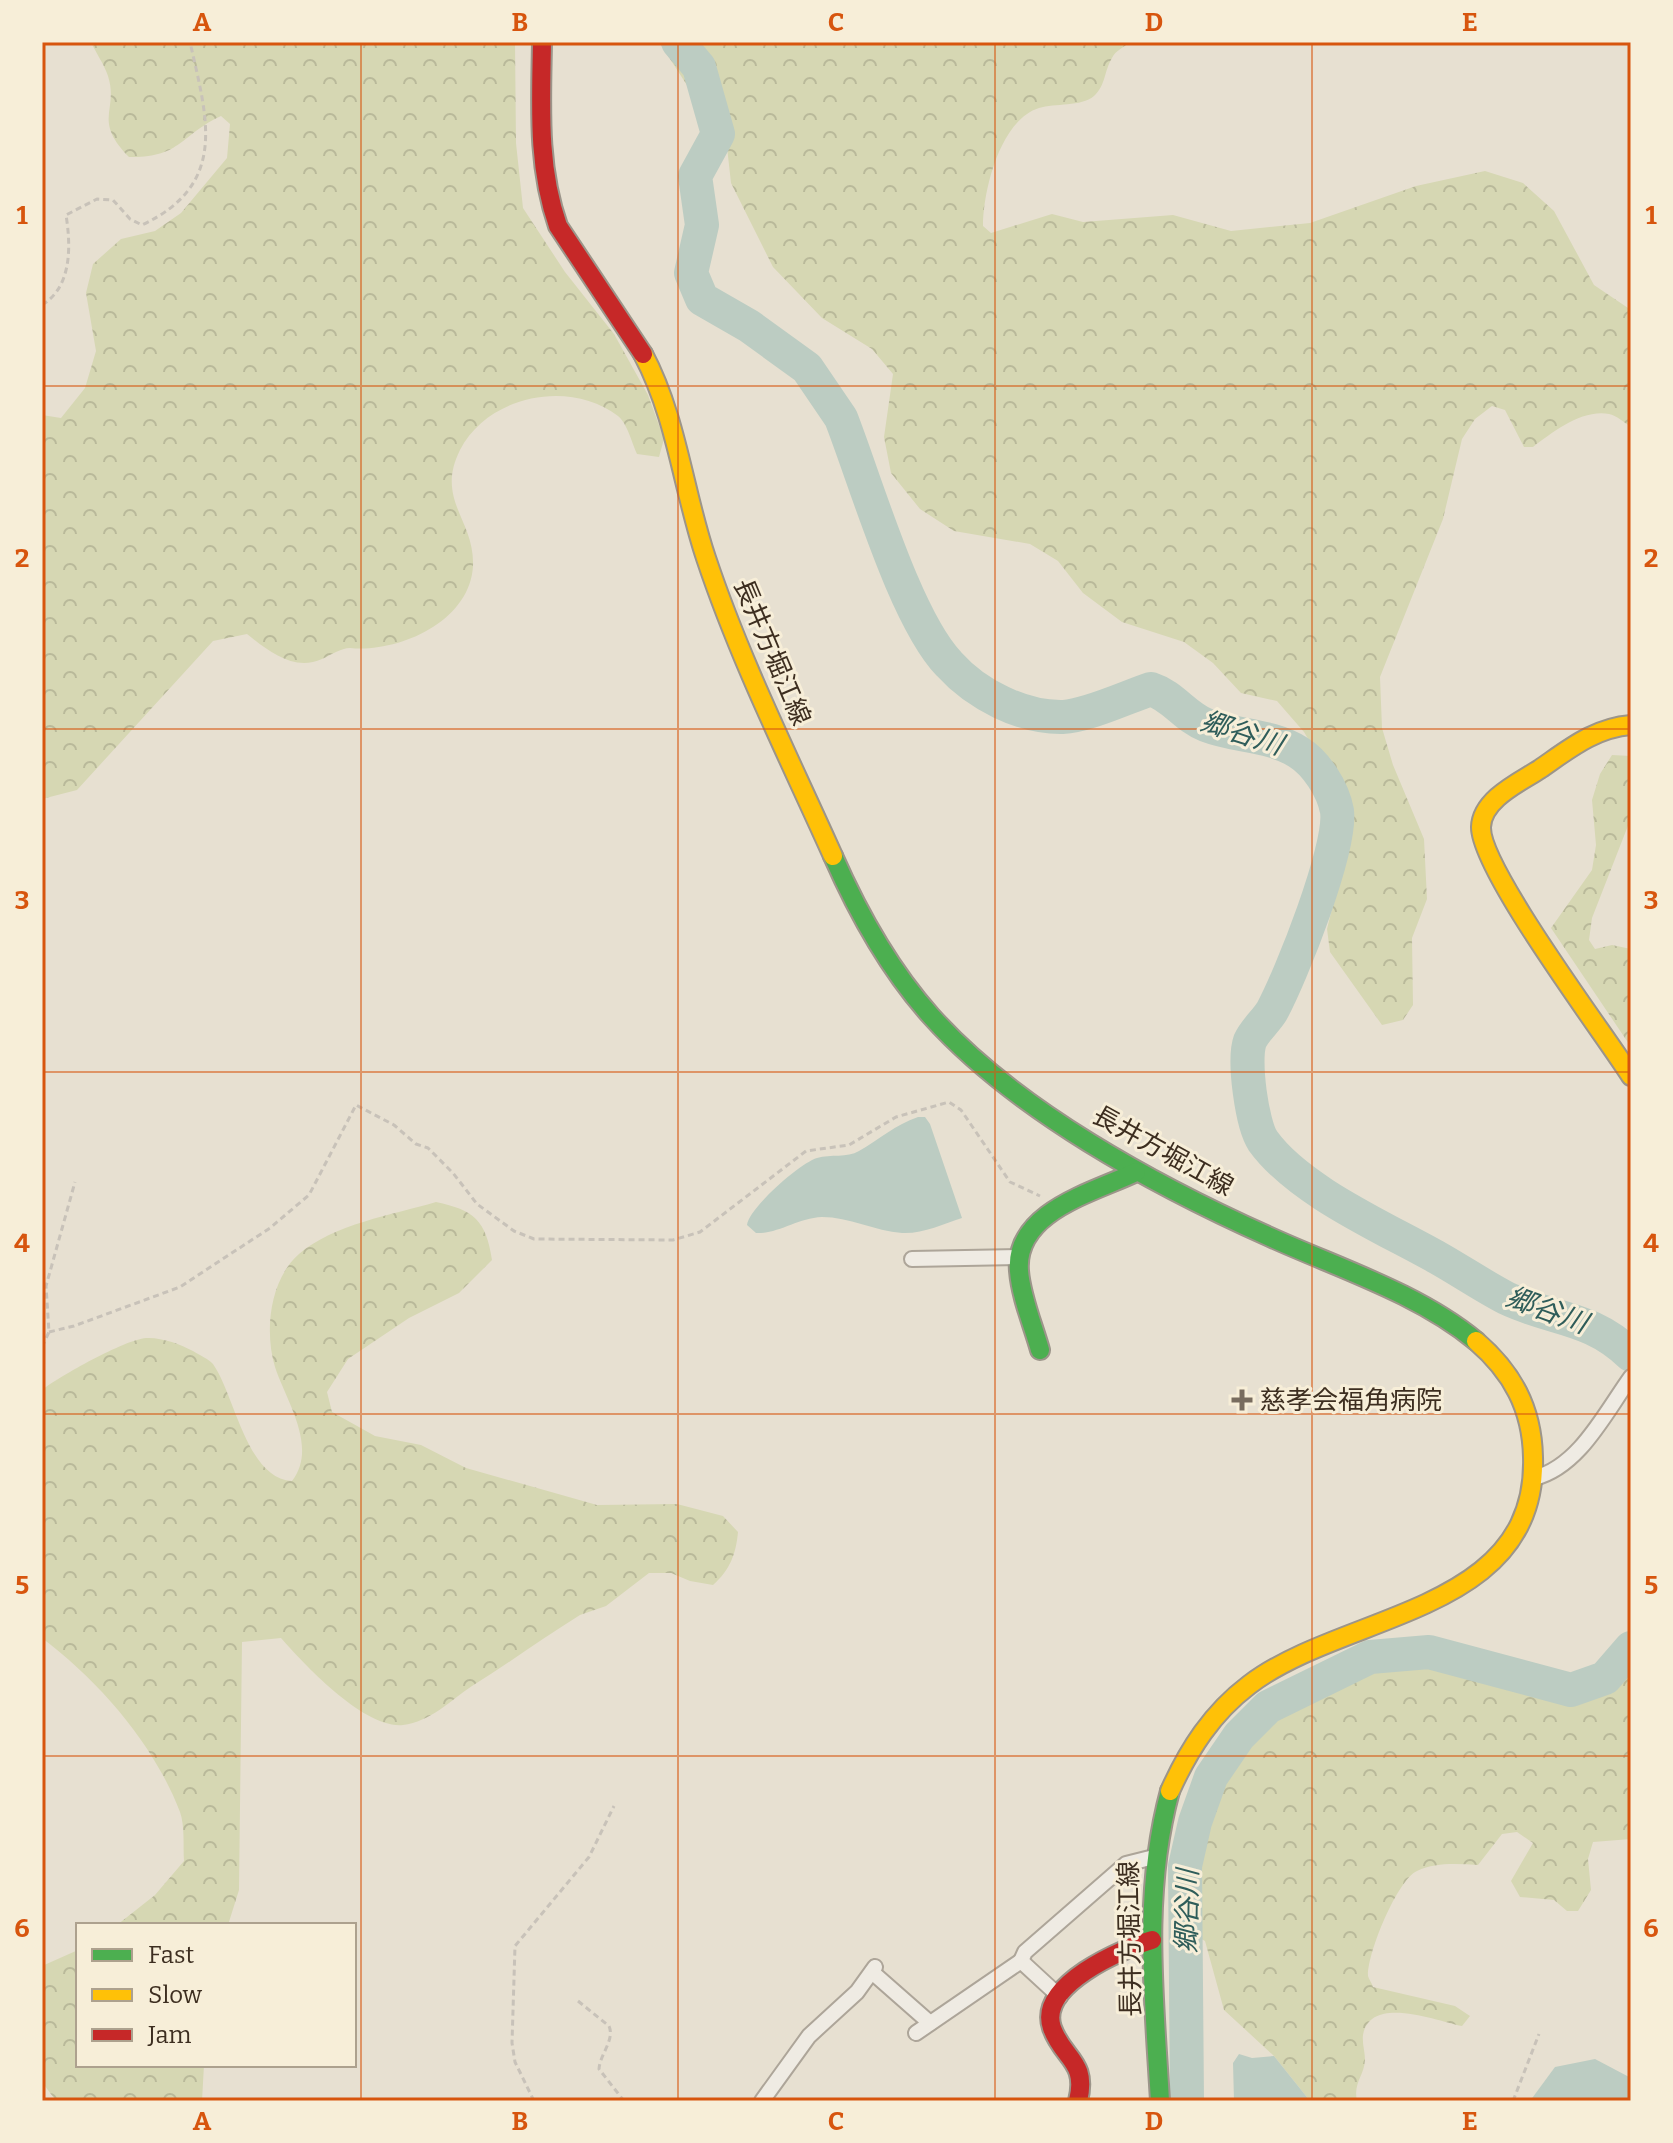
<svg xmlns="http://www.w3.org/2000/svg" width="1673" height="2143" viewBox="0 0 1673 2143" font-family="Bitter,'Noto Sans JP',serif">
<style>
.forest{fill:url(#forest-crowns)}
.water{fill:#bcccc2}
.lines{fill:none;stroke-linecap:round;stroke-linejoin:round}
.river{stroke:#bcccc2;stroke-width:34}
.street-casing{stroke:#ada599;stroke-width:18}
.fast-casing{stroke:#9c958a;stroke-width:22}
.slow-casing{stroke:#9c958a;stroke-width:22}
.jam-casing{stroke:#9c958a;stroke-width:22}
.path{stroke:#c8c2b9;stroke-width:3;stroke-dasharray:6 4;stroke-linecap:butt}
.street{stroke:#efebe3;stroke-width:14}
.fast{stroke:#4caf50;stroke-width:18}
.slow{stroke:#ffc107;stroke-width:18}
.jam{stroke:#c62828;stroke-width:18}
.grid{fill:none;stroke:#d7550e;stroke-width:2;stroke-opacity:0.55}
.poi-dot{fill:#786c5e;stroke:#f7eed8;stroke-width:3}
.labels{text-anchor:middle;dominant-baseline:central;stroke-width:6;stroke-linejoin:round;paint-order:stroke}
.street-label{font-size:26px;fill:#3d2e20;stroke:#f7eed8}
.poi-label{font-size:26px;fill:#3d2e20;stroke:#f7eed8;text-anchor:start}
.water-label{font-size:28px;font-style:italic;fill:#2f5d5a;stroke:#f7eed8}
.neatline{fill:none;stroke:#d7550e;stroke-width:3}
.grid-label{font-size:26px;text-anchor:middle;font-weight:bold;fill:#d7550e}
</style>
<defs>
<pattern id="forest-crowns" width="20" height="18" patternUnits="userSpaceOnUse" patternTransform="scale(2)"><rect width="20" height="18" fill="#d6d7b3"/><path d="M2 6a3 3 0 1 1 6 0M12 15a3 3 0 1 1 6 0" fill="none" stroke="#b9b99a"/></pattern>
</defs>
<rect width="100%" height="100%" fill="#e7e0d1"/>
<g class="forest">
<path d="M91,42h424l1,101 7,65 42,64 49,62 34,61 16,44 -5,18 -22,-3c-5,-11 -10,-31 -19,-38 -48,-37 -130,-21 -158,34 -25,50 15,70 13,116 -3,56 -75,87 -123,82 -9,0 -19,7 -28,11 -28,13 -54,-8 -75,-25l-34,7 -136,149 -35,9v-384l19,3 24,-30 11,-37 -10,-58 7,-29 28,-25 34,-8 26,-18 46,-55 3,-34 -9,-8c-41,19 -40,42 -92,41 -37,-38 -10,-46 -21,-81 -4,-12 -12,-23 -17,-34z"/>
<path d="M659,42h472c-6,4 -16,9 -19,16 -8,13 -6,27 -18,38 -13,11 -39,7 -55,12 -39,12 -56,83 -56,118l8,7 61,-19 31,8 90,-7 58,16 79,-8 106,-37 69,-15 38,12 31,28 40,74 37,25v117c-6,-4 -15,-12 -22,-13 -27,-5 -56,18 -76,33h-9l-19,-37 -13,-4 -17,13 -13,20 -19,80 -63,158 2,51 11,37 31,74 3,60 -15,39 1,67 -10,15 -21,5 -52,-73 -3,-23 23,-94 -1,-28 -45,-75 -27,-31 -36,-8 -28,-30 -29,-21 -62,-20 -39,-29 -25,-32 -28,-17 -76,-13 -34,-22 -29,-36 -7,-36 9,-63 -21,-25 -50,-31 -49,-51 -42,-84 -4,-36z"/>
<path d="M1612,755l19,1v62l-39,100 -3,22 6,9 17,-4 19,4v98l-80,-119 41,-58 4,-25 -4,-45 8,-26z"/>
<path d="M436,1202c38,8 50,18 56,58l-33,33 -50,25 -61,41 -21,33 5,20 43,24 46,9 45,23 131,37 80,-1 46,12 15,16c-2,22 -8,38 -25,53l-23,-4 -19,-8h-22l-43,33 -26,9c-37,23 -71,48 -108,71 -21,14 -42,36 -69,39 -39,4 -99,-61 -122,-87l-39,4 -3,248 -11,35h-111l38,-30 29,-34c-1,-15 1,-35 -4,-49 -26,-68 -81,-131 -138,-174v-248c18,-14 82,-50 104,-52 15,-1 34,6 47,13 6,4 16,8 20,13 22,31 33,114 79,117 26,-34 -5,-78 -17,-114 -11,-36 -5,-88 24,-113 35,-30 93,-39 137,-52z"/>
<path d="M1422,1640l142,45 37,-9 30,-35v198l-38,3 -5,17 3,31 -13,21h-11l-13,-11 -34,-3 -9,-16 22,-38 -16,-11 -15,2 -24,31c-21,-1 -42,-3 -61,6 -20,9 -50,83 -49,105 1,4 4,7 5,11l82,19 15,10 -8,10c-25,-5 -92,-32 -99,9 -1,8 2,17 2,25 -1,16 -12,23 -8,41h-47l-36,-45 -50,-46 -19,-69 -25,-14c-9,-124 61,-238 182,-276 19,-6 40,-7 60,-11z"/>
<path d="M78,1950v115h126l-2,36h-146l-14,-19v-116z"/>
</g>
<g class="water">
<path d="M918,1117h7l5,7 32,94c-19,6 -39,16 -60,15 -27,-2 -53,-16 -80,-16 -25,1 -43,17 -66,16l-9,-8c2,-17 53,-62 70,-67 14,-4 30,0 42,-7 21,-12 36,-26 59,-34z"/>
<path d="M1239,2054l13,4 22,-2 36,45h-76l-1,-38z"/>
<path d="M1595,2059l36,19v23h-101l25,-34z"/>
</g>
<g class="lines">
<g class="river">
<path d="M678,42l21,25 19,67 -23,42 7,49 -11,48 11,26 47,27 58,42 34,50c25,64 64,200 108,246 27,30 73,54 114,53 24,-1 64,-20 88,-28 22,7 34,28 55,36 31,12 63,9 92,27 18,11 35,37 39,59 5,37 -46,165 -65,200 -6,10 -17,19 -22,30 -7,19 2,84 13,100 36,50 122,87 175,117 23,13 45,28 68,40 46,22 85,18 125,57"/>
<path d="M1187,2101l-2,-235 10,-44 16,-45 28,-41 29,-29 102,-50 59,-5 142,38 34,-12 26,-30"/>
</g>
<defs>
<g id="street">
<path d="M912,1259l106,-2"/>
<path d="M1534,1478c45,-11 71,-65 97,-101"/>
<path d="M1021,1961l4,-9 101,-88 28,-7"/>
<path d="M872,1972l58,51"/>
<path d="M916,2033l105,-72 39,36"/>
<path d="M762,2101l47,-65 48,-44 18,-25"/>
</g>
<g id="fast">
<path d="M833,856c25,57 56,113 98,160 84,94 225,170 339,221 68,31 148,56 206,104"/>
<path d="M1040,1350c-7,-25 -19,-53 -21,-79 -5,-60 76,-79 117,-99"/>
<path d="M1160,2101c-6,-105 -18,-207 10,-310"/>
</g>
<g id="slow">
<path d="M643,354c34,64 40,136 63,204 34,102 83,200 127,298"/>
<path d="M1631,725c-37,3 -62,24 -91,44 -20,13 -58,30 -59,58 -1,42 122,205 150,249"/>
<path d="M1170,1791c19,-42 42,-78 79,-106 95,-73 289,-71 284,-228 -1,-49 -21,-85 -57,-116"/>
</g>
<g id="jam">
<path d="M542,42c-1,63 -5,124 16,184l85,128"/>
<path d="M1078,2101c10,-40 -15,-42 -26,-73 -15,-43 70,-79 100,-88"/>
</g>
</defs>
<use href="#street" class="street-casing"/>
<use href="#fast" class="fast-casing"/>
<use href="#slow" class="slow-casing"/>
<use href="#jam" class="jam-casing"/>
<g class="path">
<path d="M42,305c30,-18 29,-59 24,-90l31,-16 16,1 17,19 12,6c87,-41 65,-107 48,-183"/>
<path d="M49,1332l25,-6 106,-39 90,-59 39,-33 47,-90 38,20 22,19 12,4 25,25 24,31 37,27 20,8 139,1 27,-8 106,-81 43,-6 47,-28 53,-15 12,8 49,72 30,14"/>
<path d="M42,1347l7,-15 -3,-46 29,-104"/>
<path d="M578,2001l31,25c6,14 -9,28 -10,43l25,32"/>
<path d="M534,2101l-19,-39 -3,-19 3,-97 74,-89 25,-51"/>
<path d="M1513,2101l26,-67"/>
</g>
<use href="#street" class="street"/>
<use href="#fast" class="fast"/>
<use href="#slow" class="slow"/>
<use href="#jam" class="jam"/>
</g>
<path class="grid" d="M361,42v2059M678,42v2059M995,42v2059M1312,42v2059M42,386h1589M42,729h1589M42,1072h1589M42,1414h1589M42,1756h1589"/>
<path class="poi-dot" d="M1238 1388h8v8h8v8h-8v8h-8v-8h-8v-8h8z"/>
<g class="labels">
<g class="street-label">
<text transform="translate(772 652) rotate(67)">長井方堀江線</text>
<text transform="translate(1163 1151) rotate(29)">長井方堀江線</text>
<text transform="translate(1130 1939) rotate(-91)">長井方堀江線</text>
</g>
<g class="poi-label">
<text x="1260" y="1400">慈孝会福角病院</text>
</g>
<g class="water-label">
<text transform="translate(1242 733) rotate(18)">郷谷川</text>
<text transform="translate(1547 1310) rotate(20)">郷谷川</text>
<text transform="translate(1187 1911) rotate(-89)">郷谷川</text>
</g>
</g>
<rect width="1673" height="2143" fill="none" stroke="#f7eed8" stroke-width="88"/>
<rect x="76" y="1923" width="280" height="144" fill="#f7eed8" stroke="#ada18e" stroke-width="2"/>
<rect x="92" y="1949" width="40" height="12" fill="#4caf50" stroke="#ada18e" stroke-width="2"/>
<text x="148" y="1963" font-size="24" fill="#3d2e20">Fast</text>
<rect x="92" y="1989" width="40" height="12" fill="#ffc107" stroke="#ada18e" stroke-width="2"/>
<text x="148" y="2003" font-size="24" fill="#3d2e20">Slow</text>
<rect x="92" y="2029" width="40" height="12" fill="#c62828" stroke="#ada18e" stroke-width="2"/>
<text x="148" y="2043" font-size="24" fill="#3d2e20">Jam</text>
<rect x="44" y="44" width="1585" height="2055" class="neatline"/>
<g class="grid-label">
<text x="202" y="31">A</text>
<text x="520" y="31">B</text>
<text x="836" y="31">C</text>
<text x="1154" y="31">D</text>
<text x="1470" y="31">E</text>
<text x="22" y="224">1</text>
<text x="1651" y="224">1</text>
<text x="22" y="567">2</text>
<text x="1651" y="567">2</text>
<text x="22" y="909">3</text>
<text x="1651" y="909">3</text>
<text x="22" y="1252">4</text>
<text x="1651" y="1252">4</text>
<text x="22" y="1594">5</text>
<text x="1651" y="1594">5</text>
<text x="22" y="1937">6</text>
<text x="1651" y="1937">6</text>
<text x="202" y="2130">A</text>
<text x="520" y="2130">B</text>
<text x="836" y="2130">C</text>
<text x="1154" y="2130">D</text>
<text x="1470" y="2130">E</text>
</g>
</svg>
